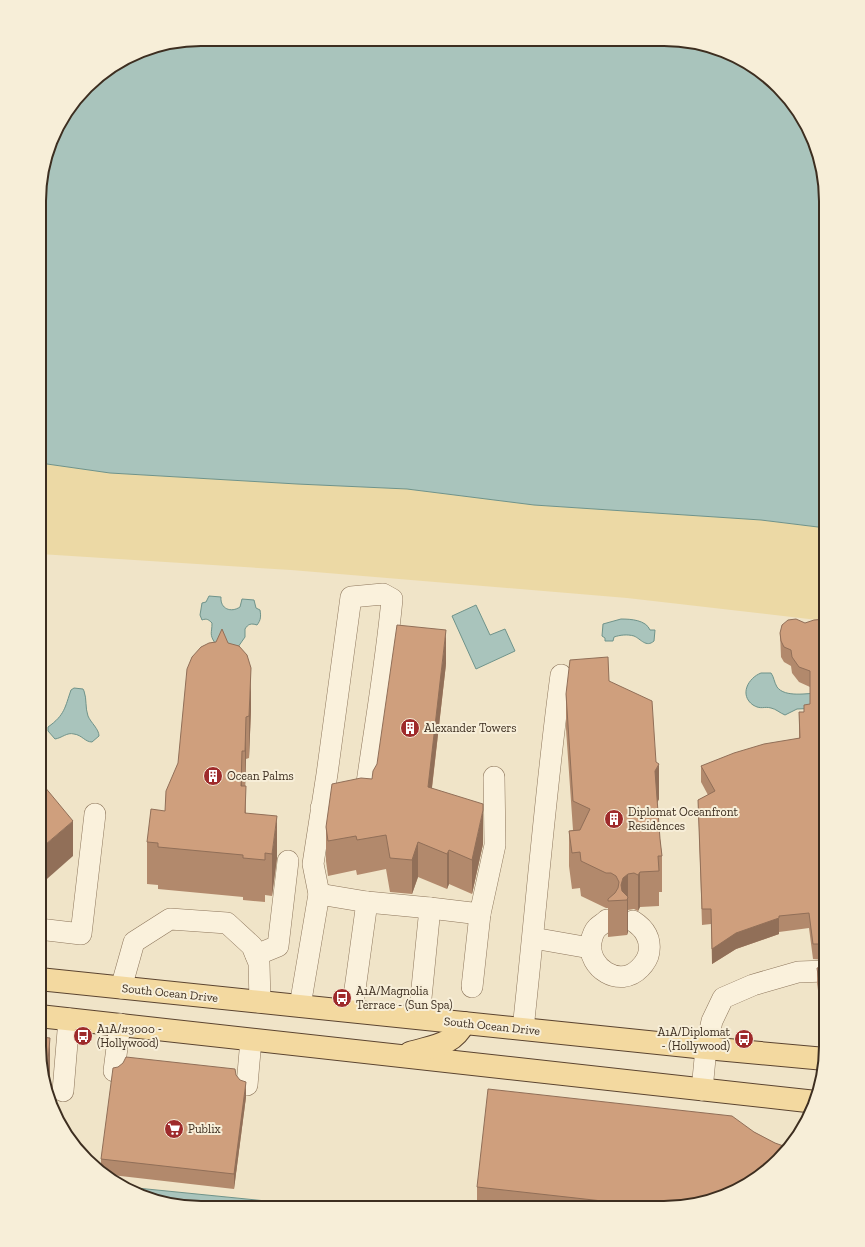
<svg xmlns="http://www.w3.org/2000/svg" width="865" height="1247" viewBox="0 0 865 1247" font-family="'Zilla Slab',serif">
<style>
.sand{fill:#ecd9a5}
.water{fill:#a9c4bc;stroke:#6f938a}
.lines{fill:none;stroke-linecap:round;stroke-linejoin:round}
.minor-casing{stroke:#8d765c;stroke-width:22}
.major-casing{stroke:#5b4430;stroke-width:24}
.minor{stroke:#faf1dc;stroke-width:21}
.major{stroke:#f3d9a0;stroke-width:22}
.wall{fill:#b2896c}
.shaded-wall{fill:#916f58}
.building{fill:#cf9f7d;stroke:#916f58}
.labels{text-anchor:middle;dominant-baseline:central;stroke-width:4;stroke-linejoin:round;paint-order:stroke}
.poi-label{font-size:12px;fill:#3d2e20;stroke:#f7eed8;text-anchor:start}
.street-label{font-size:12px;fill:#3d2e20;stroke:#f7eed8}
.rim{fill:none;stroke:#3d2e20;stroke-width:2}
</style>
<rect width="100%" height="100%" fill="#f0e4c8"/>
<path class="sand" d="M40,463l70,10 187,11 110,5 127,16 227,15 65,8v93l-199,-23 -336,-28 -251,-16z"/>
<g class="water">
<path d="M201,39l485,1 40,11 37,21 46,57 17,71v328l-65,-8 -227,-15 -127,-16 -110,-5 -187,-11 -70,-10v-284l21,-59 33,-41 54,-31z"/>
<path d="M209,596l12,1c-1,12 10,16 19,10l2,-8 12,1 2,8 4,2c1,6 1,10 -3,15 -6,-2 -9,-1 -12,4v8l-7,10 -23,-4c-6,-9 -3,-10 -3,-20 -3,-3 -5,-5 -10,-3l-2,-5 2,-12 4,-1z"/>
<path d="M476,605l14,30 15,-6 10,22 -39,18 -24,-53z"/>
<path d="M621,619c10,0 25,1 29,11h5l-1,11c-8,7 -13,-2 -20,-5 -7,-2 -14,-1 -20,1l-1,4h-8v-3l-3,-2 1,-12z"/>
<path d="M761,673h10c3,4 3,9 6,14 8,11 31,6 42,6l1,15 -23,1 -12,6c-5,-2 -9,-6 -14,-7 -7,-2 -10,2 -18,-3 -14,-10 -5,-27 8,-32z"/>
<path d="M74,688l9,1 1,2c3,8 1,17 4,25 3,7 11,13 11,20l-7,6c-7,0 -10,-7 -18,-8 -7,-2 -12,4 -19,5l-7,-8v-4c17,-12 17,-20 23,-37z"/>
<path d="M127,1187l199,20h-146z"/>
</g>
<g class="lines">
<defs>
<g id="minor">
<path d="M319,894l-6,-30 14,-90 24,-177 32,-3 9,5c-6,66 -18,132 -27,198l-44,11"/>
<path d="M607,920c-3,3 -7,5 -10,8 -3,3 -5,9 -6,14 -4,26 29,47 49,26 4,-4 8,-10 9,-16 2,-14 -5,-24 -16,-31"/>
<path d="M39,929l42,5 14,-120"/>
<path d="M533,938l57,10"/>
<path d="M256,955l22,-9 10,-85"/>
<path d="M472,987l8,-73"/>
<path d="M121,988l13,-46 36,-23 57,4 25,23 7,17 1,39"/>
<path d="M300,1006l19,-112 48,8"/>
<path d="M352,1011l15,-109 63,6 50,6 15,-69 -1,-68"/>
<path d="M419,1018l11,-110"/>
<path d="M523,1029c13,-118 22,-236 38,-354"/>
<path d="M114,1071l6,-47"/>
<path d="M247,1085l4,-45"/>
<path d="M702,1090l4,-42 6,-27 11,-23 30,-13 45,-13 28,-1"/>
<path d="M63,1091l6,-72"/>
</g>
<g id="major">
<path d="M39,979l667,69 119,11"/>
<path d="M39,1016l777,86"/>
<path d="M410,1053c22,-7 43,-7 54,-30"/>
</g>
</defs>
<use href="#minor" class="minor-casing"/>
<use href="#major" class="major-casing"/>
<use href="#minor" class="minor"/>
<use href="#major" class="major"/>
</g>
<g class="wall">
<path d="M826,619v341l-13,-1 -4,-31 -30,4v2l-43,15 -24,15 -1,-40 -9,1 -4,-125 10,-5 -7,-13v-16l98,-28v-26h5l6,-8v-17l-11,-5 -7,-9 -1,-7 -7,-4 -3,-5 -1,-24 25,-10z"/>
<path d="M228,643l23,67 -2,48 -3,1 -1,27 1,27 31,45 -5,38 -7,-1v7l-22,-2v-3l-85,-8v-4l-11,-1v-42l18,-31z"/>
<path d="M446,664l-14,124 51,56 -11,50 -23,-10 -2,5 -29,-12 -6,17 -22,-2 -4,-23 -29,6 -1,-5 -28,6 -2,-15v-34l46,-48z"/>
<path d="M609,681l47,81 3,37 -2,4 3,36 2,17v36h-3v14l-19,1 -2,4 -4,-2 -6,1v22l-1,3 -19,2v-29h-2l-25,-12 -1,-8 -8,1 -3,-23v-35l4,-1 -7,-101v-35z"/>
<path d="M826,966v46h-5l-4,-29v-15z"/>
<path d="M43,1037l7,36 -1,16 -10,-43z"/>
<path d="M246,1097l-12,92 -131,-15 -2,-2v-13z"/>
<path d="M754,1132l21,11 -110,65h-156l-32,-4v-17z"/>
</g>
<g class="shaded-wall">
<path d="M446,630v34l-18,157v-34z"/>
<path d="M251,668v42l-2,48v-42z"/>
<path d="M246,717v42l-1,35v-43z"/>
<path d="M242,751v43l-1,-8z"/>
<path d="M659,764v35l-4,8v-36z"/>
<path d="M483,810v34l-11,50v-34z"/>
<path d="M277,816v42l-5,38v-42z"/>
<path d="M73,821v35l-34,30v-36z"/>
<path d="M418,842v35l-6,17v-34z"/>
<path d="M449,850v34l-2,5v-35z"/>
<path d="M640,872v35l-2,4v-36z"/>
<path d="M628,874v58l-1,3v-35h-6v-15l2,-7z"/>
<path d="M779,918v16l-43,15 -24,15v-15l24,-16z"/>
<path d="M50,1038v35l-1,16 -2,-8v-9z"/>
<path d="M246,1082v15l-12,92v-15z"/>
</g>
<g class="building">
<path d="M796,619l9,4 9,-3 12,-1v325h-13l-4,-31 -30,3v2l-43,15 -24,16 -1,-40h-9l-4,-109 17,-9 -14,-25 33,-13 30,-9 36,-6 -1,-26h5v-7l6,-1v-33l-11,-4 -7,-10 -1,-7 -7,-3 -3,-6 -1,-8 2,-8 6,-5z"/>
<path d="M397,625l49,5 -18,157 55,17v6l-11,50 -23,-10 -2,4 -29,-12 -6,18 -22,-2 -4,-23 -29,5 -1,-4 -28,5 -2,-14 6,-43 29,-6 11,1 1,-8 4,-7z"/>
<path d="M222,629l6,14 11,3 8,9 4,13 -2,48 -3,1 -1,34h-3l-1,35h5l-1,27 32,3 -5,38 -7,-1v7l-22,-2v-3l-85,-8v-4l-11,-1 4,-33 14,2 1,-20 12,-28 9,-94 5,-12 9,-10 8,-4 7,-1z"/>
<path d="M608,657l1,24 43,20 4,61 3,2 -4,7 5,68 2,17h-4l1,15 -19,1 -2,3 -4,-2 -6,1 -5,4 -2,7 1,6 6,6 -1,3 -19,1v-2l7,-6 3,-5 1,-6 -3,-6 -5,-3h-5l-25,-12 -1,-9 -8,1 -3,-22 11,-1 10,-21 -17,-8 -7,-107 4,-34z"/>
<path d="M39,780l34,41 -34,29z"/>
<path d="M826,966v30h-5l-4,-28z"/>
<path d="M39,1030h4l-1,7 8,1 -3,34h-2l-6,-26z"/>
<path d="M126,1057l109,12 1,6 4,5 6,2 -12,92 -133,-15 12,-91 5,-1 5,-4z"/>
<path d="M488,1089l244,27 22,16 21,11 14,5 -18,20 -35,23 -71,17 -188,-21z"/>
</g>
<defs>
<symbol id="building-disc" viewBox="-11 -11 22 22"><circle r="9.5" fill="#9e2a2b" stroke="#f7eed8"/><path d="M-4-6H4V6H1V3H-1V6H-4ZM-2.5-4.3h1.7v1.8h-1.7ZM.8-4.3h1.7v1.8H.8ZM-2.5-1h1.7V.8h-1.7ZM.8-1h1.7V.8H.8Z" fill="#fff"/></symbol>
<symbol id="bus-disc" viewBox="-11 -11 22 22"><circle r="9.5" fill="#9e2a2b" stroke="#f7eed8"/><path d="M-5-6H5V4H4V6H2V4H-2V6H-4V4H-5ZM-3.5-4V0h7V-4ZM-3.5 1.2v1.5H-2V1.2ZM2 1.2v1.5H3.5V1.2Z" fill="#fff"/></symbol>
<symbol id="supermarket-disc" viewBox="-11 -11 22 22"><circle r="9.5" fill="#9e2a2b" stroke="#f7eed8"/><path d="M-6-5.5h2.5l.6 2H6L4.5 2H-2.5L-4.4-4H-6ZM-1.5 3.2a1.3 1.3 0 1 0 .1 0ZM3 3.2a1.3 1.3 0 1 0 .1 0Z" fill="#fff"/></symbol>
</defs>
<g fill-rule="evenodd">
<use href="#building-disc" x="399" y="717" width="22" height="22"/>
<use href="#building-disc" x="202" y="765" width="22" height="22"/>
<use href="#building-disc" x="603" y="808" width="22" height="22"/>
<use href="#bus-disc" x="331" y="987" width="22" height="22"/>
<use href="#bus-disc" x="72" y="1025" width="22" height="22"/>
<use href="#bus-disc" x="733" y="1028" width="22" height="22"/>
<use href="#supermarket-disc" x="163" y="1118" width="22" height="22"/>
</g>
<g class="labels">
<g class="poi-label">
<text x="424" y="728">Alexander Towers</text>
<text x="227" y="776">Ocean Palms</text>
<text x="628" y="812">Diplomat Oceanfront<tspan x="628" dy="14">Residences</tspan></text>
<text x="356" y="991">A1A/Magnolia<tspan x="356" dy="14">Terrace - (Sun Spa)</tspan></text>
<text x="97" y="1029">A1A/#3000 -<tspan x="97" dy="14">(Hollywood)</tspan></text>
<text x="730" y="1032" text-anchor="end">A1A/Diplomat<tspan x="730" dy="14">- (Hollywood)</tspan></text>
<text x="188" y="1129">Publix</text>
</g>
<g class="street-label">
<text transform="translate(170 993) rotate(6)">South Ocean Drive</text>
<text transform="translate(492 1026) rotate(6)">South Ocean Drive</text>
</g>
</g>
<path d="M0 0H865V1247H0ZM201 46H664A155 155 0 0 1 819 201V1046A155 155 0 0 1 664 1201H201A155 155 0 0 1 46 1046V201A155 155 0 0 1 201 46Z" fill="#f7eed8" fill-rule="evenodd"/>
<path class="rim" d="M201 46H664A155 155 0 0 1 819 201V1046A155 155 0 0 1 664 1201H201A155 155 0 0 1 46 1046V201A155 155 0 0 1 201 46Z"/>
</svg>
